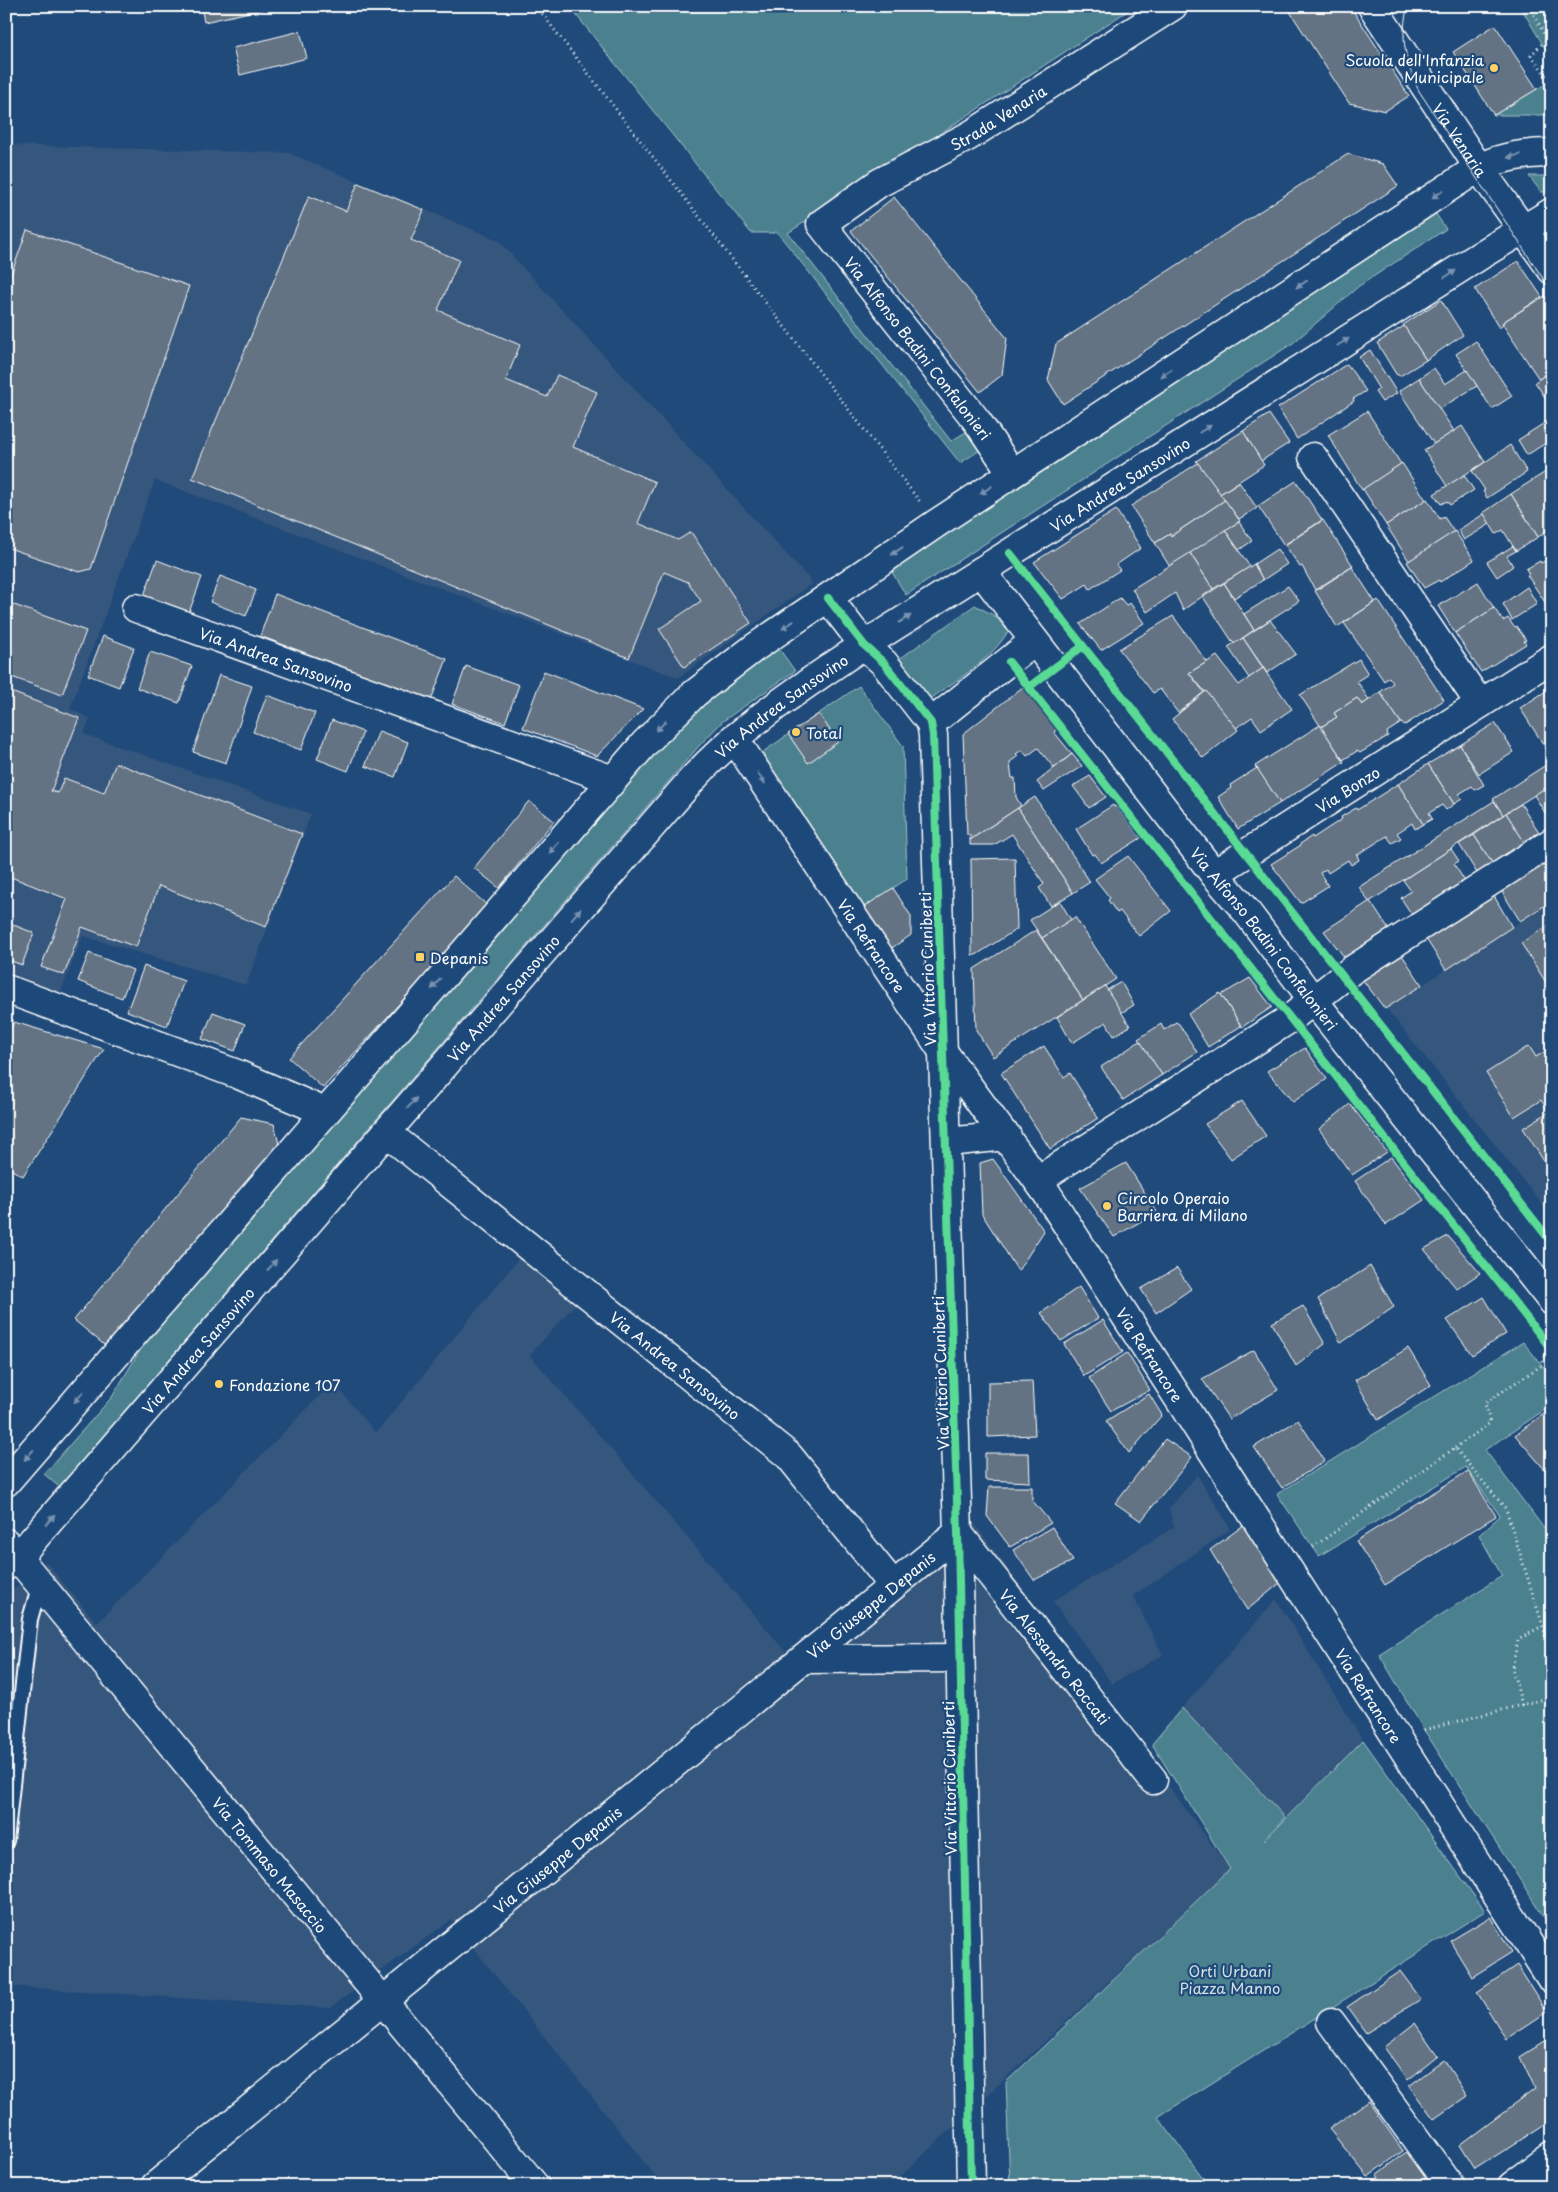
<svg xmlns="http://www.w3.org/2000/svg" width="1558" height="2192" viewBox="0 0 1558 2192" font-family="'Playpen Sans',sans-serif">
<style>
.built{fill:#34567d}
.green{fill:#4b818f;stroke:#a5c0c7}
.building{fill:#647383;stroke:#fff}
.lines{fill:none;stroke-linecap:round;stroke-linejoin:round}
.service-casing{stroke:#fff;stroke-width:18}
.minor-casing{stroke:#fff;stroke-width:31}
.tertiary-casing{stroke:#fff;stroke-width:31}
.secondary-casing{stroke:#fff;stroke-width:31}
.path{stroke:#fff;stroke-width:3;stroke-dasharray:1 4;stroke-linecap:butt}
.service{stroke:#1f4a7a;stroke-width:14}
.minor{stroke:#1f4a7a;stroke-width:28}
.tertiary{stroke:#1f4a7a;stroke-width:28}
.secondary{stroke:#1f4a7a;stroke-width:28}
.tram{stroke:#fff;stroke-width:1}
.cycleway-casing{stroke:#1f4a7a;stroke-width:11}
.cycleway{stroke:#5adb95;stroke-width:8}
.oneway{fill:#7992af}
.poi-dot{fill:#ffd166;stroke:#1f4a7a;stroke-width:2}
.labels{text-anchor:middle;dominant-baseline:central;stroke-width:4.5;stroke-linejoin:round;paint-order:stroke}
.poi-label{font-size:15px;fill:#fff;stroke:#1f4a7a;text-anchor:start}
.street-label{font-size:15px;fill:#fff;stroke:#1f4a7a}
.park-label{font-size:15px;fill:#d2e0e3;stroke:#1f4a7a}
</style>
<rect width="100%" height="100%" fill="#1f4a7a"/>
<filter id="ink" filterUnits="userSpaceOnUse"><feTurbulence type="fractalNoise" baseFrequency=".02" numOctaves="2"/><feDisplacementMap in="SourceGraphic" scale="10" xChannelSelector="R" yChannelSelector="G"/><feConvolveMatrix kernelMatrix="1 2 1 2 8 2 1 2 1" color-interpolation-filters="sRGB"/></filter>
<g filter="url(#ink)">
<g class="built">
<path d="M6,145l283,8 209,87 315,343 -135,95 -523,-198 -85,229 20,9 -6,16 227,80 -65,171 -163,-49 -27,68 -50,-20z"/>
<path d="M1552,901v316l-166,-209z"/>
<path d="M519,1258l60,42 -49,55 257,298 184,-134 259,350 -340,317h-227l-212,-266 -121,88 -324,-22v-390l40,-34 51,61 236,-241 43,51z"/>
<path d="M1197,1475l34,54 -98,67 30,59 -51,29 -59,-83 121,-74 -5,-18z"/>
<path d="M1276,1599l87,141 -78,77 -103,-109z"/>
</g>
<g class="green">
<path d="M569,6h566l-347,227 163,208 20,-12 11,20 -22,14 -183,-231 -3,1h-23z"/>
<path d="M1520,6h32v54z"/>
<path d="M1552,80v35h-58z"/>
<path d="M1529,176h23v16h-11z"/>
<path d="M1436,214l10,15 -87,57 -66,57 -387,252 -16,-26z"/>
<path d="M975,605l20,11 13,15c-14,27 -52,49 -76,67l-6,-1 -28,-37z"/>
<path d="M778,647l17,24 -72,50 -24,25 -640,741 -15,-13 68,-77 36,-60 534,-618z"/>
<path d="M859,686l44,60 4,133 -49,32 -98,-157z"/>
<path d="M1523,1342l29,35v28l-67,45 67,89v391l-128,-200 -45,-76 123,-78 -23,-41 21,-19 -34,-49 -147,89 -42,-62z"/>
<path d="M1182,1708l103,109 -21,23 99,-100 122,171 -327,206 51,69h-199l-4,-104 224,-213 -78,-125z"/>
</g>
<g class="building">
<path d="M201,6h67v2l-64,14z"/>
<path d="M1288,6h62l59,90 -24,15 -36,-8 -62,-96z"/>
<path d="M1495,25l42,64 -43,26 -41,-63z"/>
<path d="M300,31l7,27 -67,17 -7,-27z"/>
<path d="M1348,154l35,10 15,22 -335,218 -15,-24 8,-36z"/>
<path d="M358,183l66,27 -13,30 48,20 -21,50 82,35 -14,35 41,17 10,-22 40,17 -24,55 82,35 -17,41 40,17 13,-8 60,91 -67,44 -25,-38 42,-28 -13,-19 -24,-10 -35,86 -437,-180 117,-282 37,15z"/>
<path d="M894,197l113,141 -5,37 -22,17 -129,-161z"/>
<path d="M27,230l162,56 -98,283 -12,3 -73,-25v-258z"/>
<path d="M1518,261l24,36 -39,25v3l-4,3 -24,-39z"/>
<path d="M1545,296l7,11v63l-13,9 -36,-54v-3z"/>
<path d="M1441,300l22,35 -37,25 -23,-35z"/>
<path d="M1404,326l22,34 -26,16 -4,-2 -19,-31z"/>
<path d="M1476,341l36,55 -20,13 -36,-55z"/>
<path d="M1370,350l27,43 -15,9 -7,-10 4,-3 -20,-32z"/>
<path d="M1347,364l19,27 -13,8 1,2 -57,38 -19,-31z"/>
<path d="M1434,368l11,16 22,-14 10,16 -38,23 -20,-31z"/>
<path d="M1552,370v38l-17,-26z"/>
<path d="M1419,378l35,53 -20,13 -35,-53z"/>
<path d="M1367,411l34,53 -39,26 -34,-55z"/>
<path d="M1269,414l20,29 -28,18 -18,-30z"/>
<path d="M1552,418v21l-25,16 -9,-15z"/>
<path d="M1462,426l23,36 -38,24 -23,-36z"/>
<path d="M1243,431l21,34 -44,29 -24,-33z"/>
<path d="M1510,445l17,27 -40,26 -4,-7 2,-1 -13,-19z"/>
<path d="M1198,463l27,37 -54,36 -1,-2 -15,9 -24,-37z"/>
<path d="M1402,463l24,37 -40,25 -23,-36z"/>
<path d="M1547,471l5,7v49l-14,10 -27,-43z"/>
<path d="M1464,475l10,15 -24,15 -3,-4 -6,3 -7,-10z"/>
<path d="M1296,481l26,39 -38,25 -26,-39z"/>
<path d="M1239,482l18,26 -18,11 -19,-25z"/>
<path d="M1511,494l27,43 -22,14 -13,-21 -7,4 -13,-21z"/>
<path d="M1427,499l13,20 4,-2 10,15 -45,29 -23,-36z"/>
<path d="M1225,500l15,21 -70,46 -15,-24 15,-9 1,2z"/>
<path d="M1116,510l25,38 -25,17 4,5 -30,19 -3,-5 -24,15 -29,-37z"/>
<path d="M1484,514l6,10 -26,16 -6,-10z"/>
<path d="M1323,520l30,46 -38,24 -13,-24 -2,1 -15,-22z"/>
<path d="M1239,522l13,19 -13,9 -14,-20z"/>
<path d="M1225,530l25,37 -37,22 -23,-36z"/>
<path d="M1455,531l19,29 -34,22 -1,-2 -15,8 -17,-26z"/>
<path d="M1513,546l3,5 -9,5 6,10 -16,11 -10,-15z"/>
<path d="M1277,549l10,15 -24,16 -9,-16z"/>
<path d="M1190,553l23,36 -30,21 -8,-17 -28,19 -15,-23z"/>
<path d="M1548,559l4,4v50l-25,-38 2,-1 -3,-5 14,-8 1,2z"/>
<path d="M157,560l45,17 -14,38 -45,-17z"/>
<path d="M1254,564l9,16 -29,18 -10,-15z"/>
<path d="M1352,567l23,35 -38,25 -22,-36z"/>
<path d="M220,576l36,14 -10,26 -36,-14z"/>
<path d="M1478,582l16,26 -39,25 -17,-27z"/>
<path d="M1224,583l30,47 -20,14 -31,-47z"/>
<path d="M1288,586l11,15 -45,29 -10,-16z"/>
<path d="M1527,587l10,17 -25,16 -9,-16z"/>
<path d="M275,594l172,65 -16,41 -171,-64z"/>
<path d="M1120,598l6,7 4,-2 14,20 -43,27 -21,-26z"/>
<path d="M1378,600l66,100 -39,25 -4,-2 -21,-31 13,-9 -4,-6 -5,4 -40,-58z"/>
<path d="M6,602l80,29 -24,64 -56,-20z"/>
<path d="M1494,608l9,13 5,-3 6,9 2,-1 10,14 -2,1 2,3 -45,28 -26,-39z"/>
<path d="M1173,616l34,46 -18,11 15,19 -26,21 -18,-24 -7,4 -34,-44z"/>
<path d="M1270,620l26,34 -29,19 -24,-35z"/>
<path d="M103,636l31,12 -15,39 -31,-12z"/>
<path d="M1243,638l20,30 -14,10 -21,-31z"/>
<path d="M150,652l42,14 -13,37 -42,-15z"/>
<path d="M1217,656l22,29 24,-17 29,41 -31,21 -9,-13 -16,11 -47,-55z"/>
<path d="M1359,659l9,15 -11,7 12,19 -7,5 -5,-7 -23,15 3,4 -16,10 -21,-32z"/>
<path d="M466,666l53,19 -14,38 -53,-19z"/>
<path d="M544,671l99,38 -46,47 -74,-28z"/>
<path d="M219,675l33,11 -26,77 -33,-11z"/>
<path d="M1024,686l34,42 -4,4 18,22 -18,14 -16,-20 -11,8 -5,-6 -6,4 2,2 -8,6 1,10 1,6h3l1,19 5,9 -51,34v-5h-3l-4,-101z"/>
<path d="M1552,687v71l-32,-50z"/>
<path d="M6,690l73,28 -28,73 7,2 6,-15 40,15 12,-30 186,71 -36,93 -107,-41 -23,61 -54,-20 -18,48 -23,-8 26,-68 -56,-22 -5,13v-73l4,-8 -4,-2z"/>
<path d="M1206,691l32,39 -35,28 -31,-39z"/>
<path d="M1380,692l21,31 -14,9 1,4 -28,17 -3,-2 -14,9 -22,-33 16,-10 -3,-4 23,-15 5,7z"/>
<path d="M267,695l48,18 -14,37 -48,-18z"/>
<path d="M819,714l19,28 -30,21 -20,-29z"/>
<path d="M332,720l31,12 -15,39 -31,-12z"/>
<path d="M1495,723l19,29 -35,22 -19,-29z"/>
<path d="M1320,725l24,37 -64,41 -25,-37z"/>
<path d="M379,731l29,11 -13,35 -30,-11z"/>
<path d="M1460,745l24,40 -9,5 -3,-4 -13,8 3,5 -8,5 -26,-40z"/>
<path d="M1072,754l10,12 -38,25 -7,-9z"/>
<path d="M1552,761v23l-49,31 -10,-16z"/>
<path d="M1428,764l26,40 -8,6 -4,-5 -13,8 3,6 -9,5 -25,-40z"/>
<path d="M1257,768l23,35 -42,26 -20,-32 13,-9 -1,-3z"/>
<path d="M1090,776l16,21 -17,11 -16,-22z"/>
<path d="M1398,784l25,40 -8,5 -3,-6 -15,10 4,5 -9,5 -5,-7 -30,19 2,5 -8,5 -3,-5 -20,13 -2,-4 -6,4 8,13 -27,17 -30,-39 30,-19 -1,-1 12,-8 1,2 29,-19 -1,-2 15,-9 1,2z"/>
<path d="M1552,784v40l-18,-29z"/>
<path d="M1035,797l55,85 -17,11 -55,-85z"/>
<path d="M529,801l25,20 -55,67 -25,-20z"/>
<path d="M1494,801l9,14 -134,87 -10,-15z"/>
<path d="M1521,804l18,28 -15,10 -18,-29z"/>
<path d="M1113,805l1,2 2,-1 25,32 -40,25 -6,-9 -3,1 -16,-26z"/>
<path d="M1018,808l55,85 -22,13 -12,-18 5,-4 -32,-50 -18,11h-24v-5z"/>
<path d="M1506,813l19,30 -33,20 -18,-28z"/>
<path d="M1474,835l18,28 -15,10 -18,-29z"/>
<path d="M1451,849l8,12 -5,3 12,19 -52,35 -13,-20 10,-7 -8,-11z"/>
<path d="M1128,856l43,55 -32,25 -19,-25 -3,2 -9,-13 2,-2 -15,-19z"/>
<path d="M1015,858l2,71 -41,26h-4l-1,-96z"/>
<path d="M1546,860l6,11v30l-32,20 -19,-31z"/>
<path d="M454,876l34,30 -165,182 -34,-30z"/>
<path d="M893,888l18,28v19l-28,19 -25,-43z"/>
<path d="M1494,896l18,31 -66,43 -20,-31z"/>
<path d="M1060,901l11,19 -29,18 -12,-18z"/>
<path d="M1370,901l19,29 -44,28 -21,-27z"/>
<path d="M1075,917l41,62 -33,21 -41,-62z"/>
<path d="M6,922l28,11 -12,32 -16,-6z"/>
<path d="M1552,923v69l-31,-49z"/>
<path d="M1036,930l47,70 -90,57 -17,-27 -2,-61z"/>
<path d="M89,953l44,17 -11,28 -44,-17z"/>
<path d="M1402,955l20,30 -37,24 -23,-30z"/>
<path d="M144,966l40,15 -17,45 -40,-15z"/>
<path d="M1250,978l22,29 -30,20 -21,-32z"/>
<path d="M1121,982l13,23 -13,8 -14,-23z"/>
<path d="M1105,986l25,40 -16,10 -8,-14 -34,21 -15,-26z"/>
<path d="M1220,993l21,33 -33,21 -20,-33z"/>
<path d="M213,1012l32,12 -10,27 -33,-12z"/>
<path d="M14,1022l90,27 -81,127 -17,-9v-129z"/>
<path d="M1176,1022l3,2 18,28 -35,23 -24,-36 23,-15 3,6z"/>
<path d="M1140,1041l22,34 -39,25 -22,-33z"/>
<path d="M1044,1046l20,31 6,-4 28,45 -48,31 -49,-76z"/>
<path d="M1529,1046l7,11 16,-10v30l-3,1 3,4v92l-29,-46 26,-16 -8,-12 -27,17 -28,-44z"/>
<path d="M1305,1048l22,31 -34,23 -26,-31z"/>
<path d="M1242,1101l24,35 -35,23 -26,-35z"/>
<path d="M1350,1104l37,48 -35,23 -33,-46z"/>
<path d="M241,1117l33,7 5,20 -171,204 -34,-28z"/>
<path d="M1391,1157l33,43 -38,25 -31,-44z"/>
<path d="M993,1159l51,72 -26,40 -36,-57 -2,-51z"/>
<path d="M1126,1163l31,49 -43,25 -34,-49z"/>
<path d="M1448,1236l32,37 -23,16 -33,-40z"/>
<path d="M1370,1266l24,41 -53,36 -23,-44z"/>
<path d="M1177,1268l14,21 -35,24 -15,-24z"/>
<path d="M1079,1287l19,31 -37,23 -20,-28z"/>
<path d="M1484,1297l22,37 -34,21 -25,-35z"/>
<path d="M1303,1306l22,38 -29,22 -24,-43z"/>
<path d="M1103,1320l20,32 -39,24 -20,-32z"/>
<path d="M1408,1348l23,37 -53,35 -23,-40z"/>
<path d="M1254,1350l24,40 -49,29 -27,-40z"/>
<path d="M1127,1353l23,37 -39,21 -22,-33z"/>
<path d="M1032,1381l3,54 -47,2v-55z"/>
<path d="M1149,1394l13,21 -33,38 -23,-32z"/>
<path d="M1552,1408v70l-37,-43z"/>
<path d="M1298,1420l27,41 -43,27 -28,-41z"/>
<path d="M1165,1439l27,18 -51,64 -26,-18z"/>
<path d="M985,1453h44l1,29 -45,-2z"/>
<path d="M1468,1471l28,45 -111,69 -29,-44z"/>
<path d="M989,1487h43v13l19,23 -41,24 -23,-31z"/>
<path d="M1244,1525l36,58 -33,27 -37,-60z"/>
<path d="M1052,1527l21,34 -39,19 -21,-30z"/>
<path d="M1490,1917l22,35 -40,25 -22,-36z"/>
<path d="M1517,1965l30,47 -41,27 -29,-47z"/>
<path d="M1400,1971l21,28 -55,34 -19,-26z"/>
<path d="M1415,2023l23,33 -30,24 -24,-33z"/>
<path d="M1552,2037v83l-77,49 -15,-24 75,-56 -15,-32z"/>
<path d="M1444,2060l23,36 -33,23 -25,-33z"/>
<path d="M1368,2101l35,50 -35,26 -39,-48z"/>
<path d="M1409,2150l26,36h-51l-7,-11z"/>
</g>
<g class="lines">
<defs>
<path id="service" d="M6,1841l24,-222 10,-35"/>
<g id="minor">
<path d="M1313,457l167,247"/>
<path id="s1" d="M1012,473l-35,-52 -156,-197 58,-41 90,-47 204,-130"/>
<path id="s2" d="M981,571l233,303 32,37 67,89 239,301"/>
<path d="M828,598l36,47 20,18 47,60 2,12 25,798 13,653"/>
<path id="s3" d="M136,608l477,172"/>
<path d="M931,723l103,-82"/>
<path id="s4" d="M734,738l210,315 102,139 506,788"/>
<path id="s5" d="M1214,874l338,-216"/>
<path d="M6,989l231,85 88,38"/>
<path id="s6" d="M387,1133l402,323 104,129"/>
<path d="M947,1142l60,-6"/>
<path d="M1038,1180l253,-162 61,-48 200,-128"/>
<path id="s7" d="M6,1543l529,643"/>
<path d="M804,1659l156,-1"/>
<path d="M1331,2022l119,164"/>
<path id="s8" d="M155,2186l803,-653 195,247"/>
<path d="M1512,2186l40,-30"/>
</g>
<g id="tertiary">
<path id="s9" d="M1372,6l107,162 73,102"/>
</g>
<g id="secondary">
<path d="M6,1482l639,-739 49,-49 60,-46 183,-125 535,-351c24,-15 53,-19 80,-19"/>
<path id="s10" d="M6,1566l12,-9 671,-774c48,-54 107,-92 166,-132l634,-401 63,-38"/>
</g>
</defs>
<use href="#service" class="service-casing"/>
<use href="#minor" class="minor-casing"/>
<use href="#tertiary" class="tertiary-casing"/>
<use href="#secondary" class="secondary-casing"/>
<g class="path">
<path d="M536,6l385,497"/>
<path d="M1529,6l18,33 -16,16 21,28"/>
<path d="M1455,1448l35,-25 -5,-20 57,-38 7,-19"/>
<path d="M1313,1547l142,-99 51,61 46,146"/>
<path d="M1522,1705l-10,-37 6,-28 24,-14"/>
<path d="M1424,1730l128,-33"/>
</g>
<use href="#service" class="service"/>
<use href="#minor" class="minor"/>
<use href="#tertiary" class="tertiary"/>
<use href="#secondary" class="secondary"/>
<path class="tram" d="M1408,6c-9,30 -2,58 11,85l133,201"/>
<defs>
<g id="cycleway">
<path d="M1010,553l542,690"/>
<path d="M828,598l36,47 20,18 47,60 2,12 25,798 13,653"/>
<path d="M1009,662l543,688"/>
<path d="M1029,687l54,-41"/>
</g>
</defs>
<use href="#cycleway" class="cycleway-casing"/>
<use href="#cycleway" class="cycleway"/>
</g>
<defs><path id="oneway-solid" d="M-6-.8H1V-3.2L6.5 0L1 3.2V.8H-6Z" transform="scale(1.25)"/></defs>
<g class="oneway">
<use href="#oneway-solid" transform="translate(1514 156) rotate(166)"/>
<use href="#oneway-solid" transform="translate(1438 194) rotate(147)"/>
<use href="#oneway-solid" transform="translate(1450 274) rotate(-32)"/>
<use href="#oneway-solid" transform="translate(1302 284) rotate(147)"/>
<use href="#oneway-solid" transform="translate(1343 342) rotate(-32)"/>
<use href="#oneway-solid" transform="translate(1166 373) rotate(147)"/>
<use href="#oneway-solid" transform="translate(1205 429) rotate(-32)"/>
<use href="#oneway-solid" transform="translate(986 490) rotate(147)"/>
<use href="#oneway-solid" transform="translate(897 551) rotate(146)"/>
<use href="#oneway-solid" transform="translate(905 619) rotate(-32)"/>
<use href="#oneway-solid" transform="translate(788 625) rotate(146)"/>
<use href="#oneway-solid" transform="translate(661 726) rotate(134)"/>
<use href="#oneway-solid" transform="translate(761 778) rotate(56)"/>
<use href="#oneway-solid" transform="translate(554 848) rotate(131)"/>
<use href="#oneway-solid" transform="translate(576 914) rotate(-49)"/>
<use href="#oneway-solid" transform="translate(436 984) rotate(131)"/>
<use href="#oneway-solid" transform="translate(412 1103) rotate(-49)"/>
<use href="#oneway-solid" transform="translate(272 1265) rotate(-49)"/>
<use href="#oneway-solid" transform="translate(79 1397) rotate(131)"/>
<use href="#oneway-solid" transform="translate(29 1455) rotate(131)"/>
<use href="#oneway-solid" transform="translate(50 1520) rotate(-49)"/>
</g>
</g>
<g class="poi-dot">
<circle cx="1494" cy="68" r="5"/>
<circle cx="796" cy="732" r="5"/>
<rect x="415" y="952" width="10" height="10" rx="2.5"/>
<circle cx="1107" cy="1206" r="5"/>
<circle cx="219" cy="1384" r="5"/>
</g>
<g class="labels">
<g class="poi-label">
<text x="1484" y="59" text-anchor="end">Scuola dell'Infanzia<tspan x="1484" dy="17">Municipale</tspan></text>
<text x="806" y="732">Total</text>
<text x="430" y="957">Depanis</text>
<text x="1117" y="1197">Circolo Operaio<tspan x="1117" dy="17">Barriera di Milano</tspan></text>
<text x="229" y="1384">Fondazione 107</text>
</g>
<g class="street-label">
<text stroke="none"><textPath href="#s1" startOffset="521">Strada Venaria</textPath></text>
<text stroke="none"><textPath href="#s9" startOffset="160">Via Venaria</textPath></text>
<text transform="translate(918 348) rotate(52)">Via Alfonso Badini Confalonieri</text>
<text stroke="none"><textPath href="#s10" startOffset="1565">Via Andrea Sansovino</textPath></text>
<text stroke="none"><textPath href="#s3" startOffset="149">Via Andrea Sansovino</textPath></text>
<text stroke="none"><textPath href="#s10" startOffset="1160">Via Andrea Sansovino</textPath></text>
<text stroke="none"><textPath href="#s5" startOffset="158">Via Bonzo</textPath></text>
<text stroke="none"><textPath href="#s2" startOffset="464">Via Alfonso Badini Confalonieri</textPath></text>
<text stroke="none"><textPath href="#s4" startOffset="249">Via Refrancore</textPath></text>
<text transform="translate(927 969) rotate(-92)">Via Vittorio Cuniberti</text>
<text stroke="none"><textPath href="#s10" startOffset="755">Via Andrea Sansovino</textPath></text>
<text stroke="none"><textPath href="#s10" startOffset="289">Via Andrea Sansovino</textPath></text>
<text stroke="none"><textPath href="#s4" startOffset="744">Via Refrancore</textPath></text>
<text stroke="none"><textPath href="#s6" startOffset="370">Via Andrea Sansovino</textPath></text>
<text transform="translate(940 1373) rotate(-92)">Via Vittorio Cuniberti</text>
<text stroke="none"><textPath href="#s8" startOffset="922">Via Giuseppe Depanis</textPath></text>
<text stroke="none"><textPath href="#s8" startOffset="1192">Via Alessandro Roccati</textPath></text>
<text stroke="none"><textPath href="#s4" startOffset="1149">Via Refrancore</textPath></text>
<text transform="translate(949 1778) rotate(-91)">Via Vittorio Cuniberti</text>
<text stroke="none"><textPath href="#s8" startOffset="518">Via Giuseppe Depanis</textPath></text>
<text stroke="none"><textPath href="#s7" startOffset="416">Via Tommaso Masaccio</textPath></text>
</g>
<g class="park-label">
<text x="1230" y="1970">Orti Urbani<tspan x="1230" dy="17">Piazza Manno</tspan></text>
</g>
</g>
<rect width="1558" height="2192" fill="none" stroke="#1f4a7a" stroke-width="25"/>
<rect x="12" y="12" width="1533" height="2167" fill="none" stroke="#fff" stroke-width="2" filter="url(#ink)"/>
</svg>
